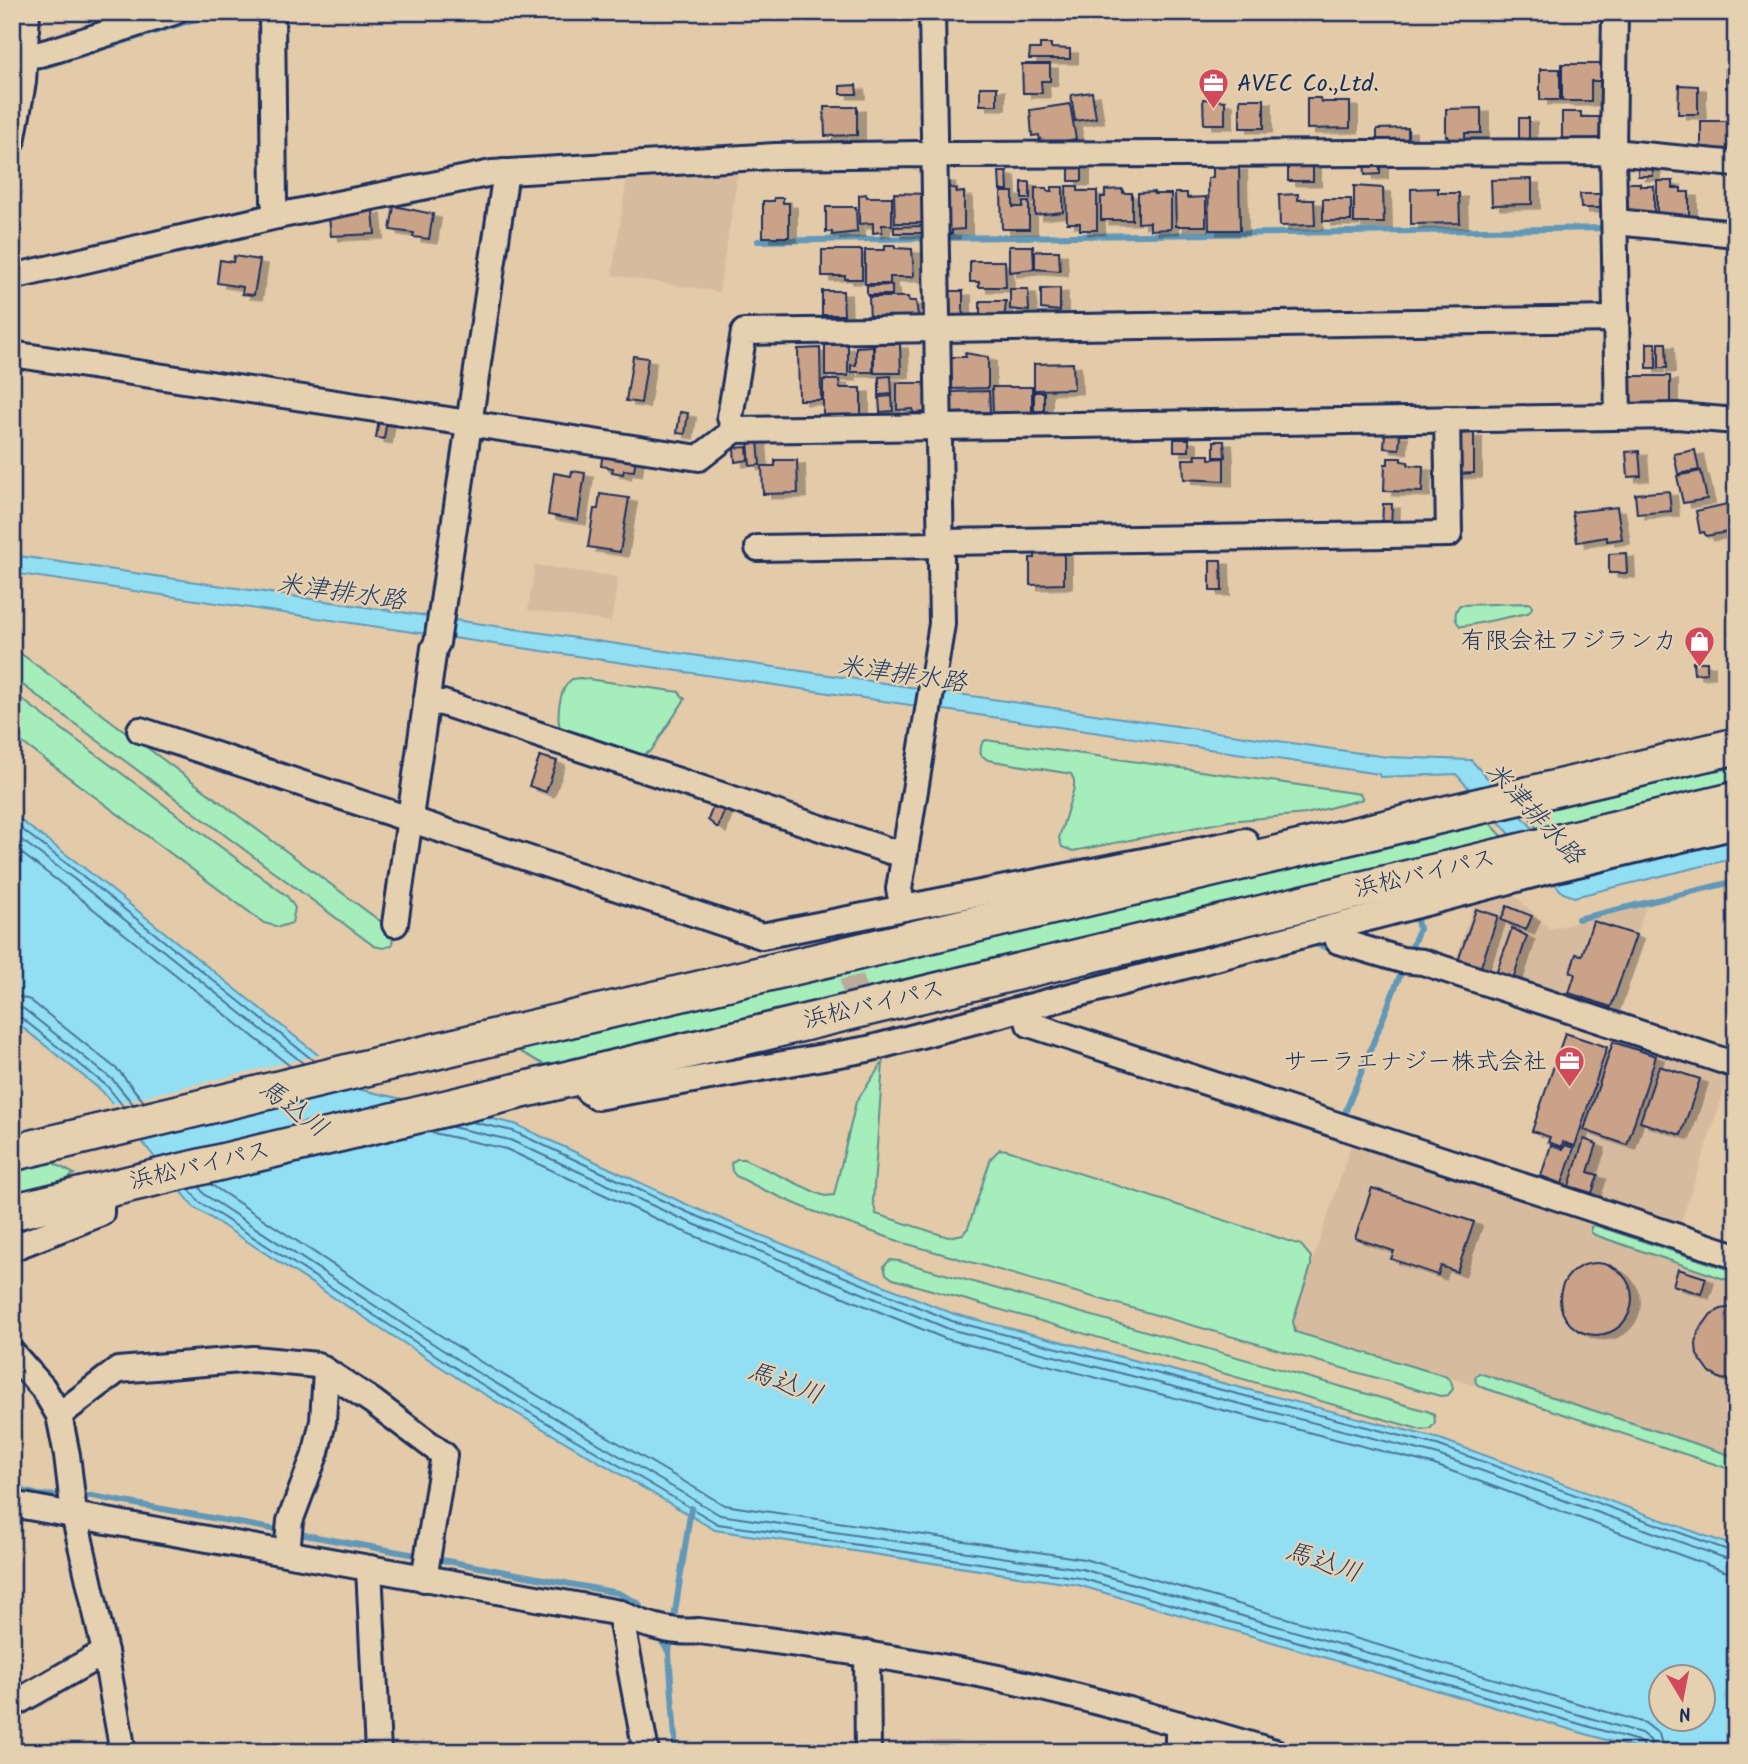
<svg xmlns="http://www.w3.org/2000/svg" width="1748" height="1764" viewBox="0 0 1748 1764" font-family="Kalam,'Klee One',sans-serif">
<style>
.built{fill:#d7bb9e}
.green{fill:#a5edbb;stroke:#608e8c;stroke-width:2}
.water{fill:#92def2;stroke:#6298b7;stroke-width:2;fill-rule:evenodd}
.pier{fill:#e3caa9}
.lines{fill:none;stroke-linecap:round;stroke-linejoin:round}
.shore{stroke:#4b7599;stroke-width:2}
.stream{stroke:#6298b7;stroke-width:6}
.building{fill:#c9a288;stroke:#1b2f5e;stroke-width:2;filter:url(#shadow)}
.minor-tunnel{stroke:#bbab9a;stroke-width:24;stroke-dasharray:24 12;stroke-linecap:butt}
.minor-casing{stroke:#1b2f5e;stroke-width:30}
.highway-casing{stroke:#1b2f5e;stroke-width:40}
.minor{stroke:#e5d1b0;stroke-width:24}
.highway{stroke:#e5d1b0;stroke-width:35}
.labels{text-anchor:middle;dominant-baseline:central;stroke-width:5;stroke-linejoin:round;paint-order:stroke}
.poi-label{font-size:24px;fill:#1b2f5e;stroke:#e5d1b0;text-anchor:end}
.street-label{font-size:24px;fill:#1b2f5e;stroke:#e5d1b0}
.water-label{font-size:26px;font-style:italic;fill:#27406d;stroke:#e5d1b0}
</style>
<defs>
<filter id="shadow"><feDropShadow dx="8" dy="4.5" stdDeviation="0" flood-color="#0004"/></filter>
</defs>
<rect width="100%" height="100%" fill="#e3caa9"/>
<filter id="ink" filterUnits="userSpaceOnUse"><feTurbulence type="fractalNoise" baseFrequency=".0143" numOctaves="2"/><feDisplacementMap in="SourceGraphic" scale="14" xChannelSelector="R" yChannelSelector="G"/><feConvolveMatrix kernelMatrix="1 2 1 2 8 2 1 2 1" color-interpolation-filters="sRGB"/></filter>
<g filter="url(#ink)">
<g class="built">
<path d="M739,166l-20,126 -107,-17 16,-102z"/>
<path d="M535,565l83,12 -7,45 -83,-12z"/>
<path d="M1510,891l40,38 96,-23 -36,108 -156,-51 21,-62z"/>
<path d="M1613,1038l116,38 -49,149 -117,-39z"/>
<path d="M1352,1142l384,130v199l-255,-84 -187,-55 -1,-11z"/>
</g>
<g class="green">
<path d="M1528,603l3,1 1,4 -4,5 -63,13h-5c-6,-6 -6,-15 0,-21z"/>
<path d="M12,647l376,280 5,9 -1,9 -8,3 -10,-2 -362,-269z"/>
<path d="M580,678l99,14 6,7 -34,52 -13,7 -76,-25c-7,-14 -3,-45 10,-54z"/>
<path d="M12,692l275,204 8,12 -3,15 -13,4 -15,-4 -252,-188z"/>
<path d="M986,740l374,54 3,5 -57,15 -77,7 -156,30 -11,-4 -3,-9 15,-50v-8l-3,-6 -83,-14 -7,-5c-1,-6 -1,-12 5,-15z"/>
<path d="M1736,768v17l-198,45 -14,-21 137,-31z"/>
<path d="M1486,819l18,19 -931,224 -30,2 -24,-13 5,-6z"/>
<path d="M883,1062l-10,139 3,13 72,23 15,-3 5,-6 23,-70 9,-9 7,1 294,95 10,12v9l-18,55 2,11 150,44 6,5 2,8 -5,6 -8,1 -536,-153 -94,-33 -46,-20 -28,-14 -4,-5 -1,-8 6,-4h7l73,34 8,3 9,-1 22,-93z"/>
<path d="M46,1159l28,15 -11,8 -51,16v-31z"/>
<path d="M1594,1225l142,47v11l-141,-48 -4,-3v-5z"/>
<path d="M890,1260l9,1 528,150 7,3 1,9 -5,6 -8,1 -529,-151 -7,-5 -2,-8z"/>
<path d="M1479,1373l257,84v14l-255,-84 -5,-4 -1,-6z"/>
</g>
<g class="water">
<path d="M12,555l1375,202 84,3 106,117 159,-37v18l-162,39 -11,-4 -107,-119 -76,3 -1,-3 -1367,-201z"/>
<path d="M12,814l71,53 279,223 153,34 175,82 264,108 486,125 296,108v205h-89l-569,-167 -363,-55 -248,-146 -273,-177 -92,-116 -90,-72zM1660,1676h42v42h-42z"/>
</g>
<path class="pier" d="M322,1054l36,29 -224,53 -25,-31z"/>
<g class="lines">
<g class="shore">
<path d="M12,822l67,51 235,188"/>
<path d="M12,833l62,46 229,184"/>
<path d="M12,846l55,42 223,178"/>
<path d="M12,995l18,5 89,71 25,31"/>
<path d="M12,1006l12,3 89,71 20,24"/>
<path d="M12,1015l7,1 88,70 16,20"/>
<path d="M472,1122l41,9 174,81 265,109 485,124 299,108"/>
<path d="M452,1127l58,13 174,80 265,109 486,125 301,108"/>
<path d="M429,1132l77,17 174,81 266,109 486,125 292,107 12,2"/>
<path d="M210,1184l271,178 243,143 360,54 561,164 14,11 5,18"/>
<path d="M199,1187l6,8 270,176 245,144 362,54 559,164 9,7 3,12"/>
<path d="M189,1189l10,13 272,176 247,146 362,54 558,163 6,5 1,6"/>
</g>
<g class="stream">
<path d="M39,68l179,-56"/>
<path d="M942,238l668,-10"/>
<path d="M758,241l173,-3"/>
<path d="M1578,919l150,-36 8,3"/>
<path d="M1315,944l18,5"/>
<path d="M1411,949l8,-20 -3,-13"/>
<path d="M1343,1118l60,-150"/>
<path d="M12,1488l26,7 28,1"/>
<path d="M76,1496h16l191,35"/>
<path d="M294,1533l127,23"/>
<path d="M431,1558l187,35 20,10 8,13"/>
<path d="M673,1625l18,-117"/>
<path d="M657,1634l12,19"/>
<path d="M671,1636l-2,17 7,99"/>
</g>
</g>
<g class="building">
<path d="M1040,44h11v4l19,1v10h-41l1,-10h10z"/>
<path d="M1022,64h28v17h-9l1,12h-19z"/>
<path d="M1562,64h42v17h-13v20h-29z"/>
<rect x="1540" y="69" width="20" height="31"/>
<rect x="1726" y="69" width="9" height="19"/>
<path d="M856,85l1,9h-17v-8z"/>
<path d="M1679,85l19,1v28h-20z"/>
<rect x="980" y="87" width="17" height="18"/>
<path d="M1092,92l4,26 -21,3 -4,-26z"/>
<path d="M1307,98h13l1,4h29v26l-43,1z"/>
<path d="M1203,99l22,2v23h-21z"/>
<rect x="1240" y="99" width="24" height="29"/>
<path d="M1070,104l6,35 -35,6 -2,-10 -7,1 -2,-26z"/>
<path d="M824,107h33v28l-32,1z"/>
<path d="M1481,108v25h-16v7h-16l-1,-4h-2v-27z"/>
<path d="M1562,112h19v5h21v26l-40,1z"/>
<rect x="1519" y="118" width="10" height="21"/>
<path d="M1701,121h35v33l-35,-1z"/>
<path d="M1408,128v16h-31v-15z"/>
<path d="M1364,159h16v15l-15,1z"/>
<rect x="1638" y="162" width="15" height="14"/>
<rect x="1069" y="163" width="13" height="18"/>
<rect x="1288" y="163" width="25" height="18"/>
<path d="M1239,166l1,64h-31l-1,-52 5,-1v-10z"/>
<path d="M999,172h8l1,18h-8z"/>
<path d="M940,178h7l1,9 9,2 -1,4 8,-1v37l-12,1v4h-11z"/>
<path d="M1532,179v25l-40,1 -1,-25z"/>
<path d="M1657,181h16v7h8v4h8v31h-32z"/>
<rect x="1022" y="182" width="8" height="17"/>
<path d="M1624,183h16v3h14v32l-30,-1z"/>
<path d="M1066,186h12v5h19v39h-17v-7h-13z"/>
<path d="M1354,186l29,2 1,35h-30z"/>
<path d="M1052,187h11v25l-28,3v-27h12v3h5z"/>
<path d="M1438,188v5h21l1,30 -49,1v-35z"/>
<path d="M1123,189v4h9v27h-31v-23h4v-7z"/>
<path d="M1001,192h12v15h10v-5h6v27h-27z"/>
<path d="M1154,192v2h17v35l-21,1v-8l-12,1v-30z"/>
<path d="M894,193l33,1v29h-32z"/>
<path d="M1175,193h12v5l19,-1v29h-30z"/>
<path d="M866,194l1,3h25v28h-10v7l-9,1v-10l-14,1v-29z"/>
<path d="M1298,194v6h16l1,25 -35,1 -1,-31z"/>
<path d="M1580,194h24v14h-23z"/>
<path d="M774,198h9v5h6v34h-26v-36h11z"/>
<rect x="1323" y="199" width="28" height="22"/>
<path d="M394,206l39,8 -4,25 -16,-2 1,-4 -24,-3z"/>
<path d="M826,207h30l1,25 -25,3v-3h-6z"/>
<path d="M373,210l2,24 -44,2 -2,-19 16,-2v-3z"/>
<path d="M923,226v7h-29v-6z"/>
<path d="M885,245h10v3l17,1 2,26 -2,2h-22v7h-25v-34h20z"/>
<path d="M1009,246h24l1,23 -25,3z"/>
<path d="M822,250h40v29h-17v-3h-23z"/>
<path d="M1035,251h24l1,20 -25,-2z"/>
<path d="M234,256l26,4 -6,35 -12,-1 1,-7 -26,-4 3,-23 13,2z"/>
<path d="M970,261h35l1,26h-27v-5h-9z"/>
<path d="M892,285v10h-25v-9z"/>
<path d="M1060,288v23l-19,-2v-20z"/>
<path d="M1010,289h18l1,22 -19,-2z"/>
<path d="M822,291h21l1,24h-22z"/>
<path d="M948,291h15v30l-15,1z"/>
<path d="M869,297h39l1,4h7l3,22 -49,-2z"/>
<path d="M980,301h26l-2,20h-24z"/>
<rect x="1647" y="343" width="9" height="25"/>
<path d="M1659,343h7l1,25h-8z"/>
<path d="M874,344h26l1,29h-27z"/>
<rect x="825" y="345" width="23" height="31"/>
<path d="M873,346v26h-22v-7h5v-18z"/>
<path d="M820,348l1,52h-22l-1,-51z"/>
<path d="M965,353l23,4v31l-38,1v-32h16z"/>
<path d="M633,356l15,2 -7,45 -15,-2z"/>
<path d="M1073,363l1,26 -40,1v-26z"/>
<path d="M891,376l1,18 -13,1v-18z"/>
<path d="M1627,376h43v27h-42z"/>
<path d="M823,380h16l1,8h21v29l-38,1z"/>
<path d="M897,383h31v29l-15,1v-4l-16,1z"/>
<path d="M992,387h40v25l-39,1z"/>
<path d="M989,391l1,21 -40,1v-21z"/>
<rect x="1034" y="392" width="10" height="19"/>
<path d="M892,396l1,15 -13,1 -1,-15z"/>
<path d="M680,412l8,1 -3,21 -8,-1z"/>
<path d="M379,419l8,1 -3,19 -8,-1z"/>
<path d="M1385,432l15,1 -1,16 -15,-1z"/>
<path d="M1474,433v40l-18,1v-40z"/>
<rect x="1174" y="439" width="15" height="12"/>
<path d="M758,440l2,25 -10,1 -2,-25z"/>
<path d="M1214,441h10l1,16h-11z"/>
<path d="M747,447l1,13 -13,2 -1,-14z"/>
<path d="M1695,450l4,20 -21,4 -4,-20z"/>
<path d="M1639,451l2,25 -13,1 -2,-25z"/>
<path d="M603,452l33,5 -2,14 -10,-1 -1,4 -11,-2 1,-4 -12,-2z"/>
<path d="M1195,455h14v4l15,-1v23l-40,-2 -1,-20h13z"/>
<path d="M1388,458h13v3l7,1v3l15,1 -1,26 -38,-1 1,-27h3z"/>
<path d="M775,460h22l1,33 -35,1 -1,-28h13z"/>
<path d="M572,471l13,2 -7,47 -30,-5 6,-42 17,3z"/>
<path d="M1701,471l6,28 -24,4 -6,-27z"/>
<path d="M1669,491l2,20 -34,3 -2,-20z"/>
<path d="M600,494l29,4 -9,54 -32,-5 6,-38h4z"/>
<path d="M1736,502v31h-3v-2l-27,5 -2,-4 -4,1 -4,-22z"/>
<path d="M1383,504h9l-1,25 -9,-1z"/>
<path d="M1617,507l5,32 -15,2v-4l-30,5 -5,-30z"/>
<path d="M1035,551h29v33l-34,1v-27h5z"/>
<path d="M1626,553l1,20h-18v-19z"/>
<path d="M1210,560h11l1,31h-12z"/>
<path d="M1693,662h14v11l-13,1z"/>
<path d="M540,756l17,5 -11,31 -17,-6z"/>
<path d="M720,805l5,2 -7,21 -10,-8 5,-14 6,2z"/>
<path d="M1507,906l25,10 -6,14 -25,-10z"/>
<path d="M1476,909l22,7 -19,56 -22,-8z"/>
<path d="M1593,921l43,14 -25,72 -42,-14 6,-19 -5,-2 6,-18 6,1z"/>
<path d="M1512,928l15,8 -14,43 -17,-5z"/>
<path d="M1565,1033l42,14 -32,99 -12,-4 -1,5 -14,-5 2,-5 -18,-6z"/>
<path d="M1613,1042l43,14 -29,89 -43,-15z"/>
<path d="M1659,1066l41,13 -19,56 -41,-13z"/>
<path d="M1584,1139l13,5 -9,28 10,3 -6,18 -23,-7z"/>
<path d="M1551,1145l12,4 2,-4 9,3 -12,36 -21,-8z"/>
<path d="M1372,1188l102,34 -17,50 -16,-6 -3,9 -47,-16 3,-8 -39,-13z"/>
<circle cx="1596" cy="1299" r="36"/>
<path d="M1678,1269l28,9 -5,16 -28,-9z"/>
<path d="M1732,1307l4,1v72h-4l-11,-1 -11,-6 -13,-18 -1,-11 2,-12 13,-18 10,-5z"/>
</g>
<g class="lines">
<path class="minor-tunnel" d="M843,942l20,84"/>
<defs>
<g id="minor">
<path d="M272,12l2,189 3,15"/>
<path d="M1615,12l-2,140 5,264"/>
<path d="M12,57l28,-3 18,-5 116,-37"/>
<path d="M12,142l11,-60 4,-70"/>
<path d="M1616,222l120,12"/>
<path d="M12,277l265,-61 215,-43 283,-17 147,-2 25,1 666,-3 123,12"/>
<path d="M12,354l687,104 36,-28 942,-14 59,5"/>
<path d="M735,430l-5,-13 14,-85 873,-13"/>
<path d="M941,542l508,-8 -2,-115"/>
<path d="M758,548l183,-3"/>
<path d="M426,702l17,1 447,148 15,2"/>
<path d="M140,730l622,206 483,-95 4,20"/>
<path d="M903,908l-4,-19 43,-265 -10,-612"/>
<path d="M395,924l39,-276 3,-5 67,-458v-13"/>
<path d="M1334,927l4,14 64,19 21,2 313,103"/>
<path d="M1025,1008l4,16 707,232"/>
<path d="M584,1074l4,17 9,6 271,-48 672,-176 196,-47"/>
<path d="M12,1248l89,-35v-24"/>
<path d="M12,1353l31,35 16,27 8,40 7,59 31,138 18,100"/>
<path d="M59,1415l59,-45 135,-11 64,6 55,36 72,54 -20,124"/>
<path d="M12,1504l608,109c23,12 54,21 79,18 100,13 200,26 299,47 93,20 185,47 277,74"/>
<path d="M287,1553l3,-32 26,-69 7,-31 3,-50"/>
<path d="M369,1568l9,184"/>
<path d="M620,1613l26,139"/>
<path d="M867,1653l1,99"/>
<path d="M12,1705l93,-53"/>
<path d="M1178,1752v-28"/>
</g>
<g id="highway">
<path d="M12,1153l483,-116 1241,-291"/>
<path d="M12,1212l1724,-412"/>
</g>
</defs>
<use href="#minor" class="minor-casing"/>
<use href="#highway" class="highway-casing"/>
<use href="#minor" class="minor"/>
<use href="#highway" class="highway"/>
</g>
</g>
<defs>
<symbol id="office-pin" viewBox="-11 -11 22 30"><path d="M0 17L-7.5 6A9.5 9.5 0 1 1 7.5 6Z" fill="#d1495b" stroke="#e5d1b0"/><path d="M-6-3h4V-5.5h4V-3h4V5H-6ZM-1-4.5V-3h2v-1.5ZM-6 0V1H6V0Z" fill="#fff"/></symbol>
<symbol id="shop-pin" viewBox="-11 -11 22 30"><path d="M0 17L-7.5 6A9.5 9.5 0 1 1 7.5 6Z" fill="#d1495b" stroke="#e5d1b0"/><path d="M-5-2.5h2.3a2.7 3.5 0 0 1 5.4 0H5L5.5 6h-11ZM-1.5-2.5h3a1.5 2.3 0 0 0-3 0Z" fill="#fff"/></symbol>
</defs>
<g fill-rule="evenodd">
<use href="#office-pin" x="1196" y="66" width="35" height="47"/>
<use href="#shop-pin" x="1682" y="624" width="35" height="47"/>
<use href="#office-pin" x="1552" y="1044" width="35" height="47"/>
</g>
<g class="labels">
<g class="poi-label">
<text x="1237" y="84" text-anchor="start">AVEC Co.,Ltd.</text>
<text x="1677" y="641">有限会社フジランカ</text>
<text x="1547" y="1062">サーラエナジー株式会社</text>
</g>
<g class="street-label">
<text transform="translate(1425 874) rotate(-13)">浜松バイパス</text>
<text transform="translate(874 1005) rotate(-13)">浜松バイパス</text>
<text transform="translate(200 1166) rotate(-13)">浜松バイパス</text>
</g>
<g class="water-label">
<text transform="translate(341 593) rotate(8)">米津排水路</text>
<text transform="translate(902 675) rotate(8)">米津排水路</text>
<text transform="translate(1534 814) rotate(47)">米津排水路</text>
<text transform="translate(293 1109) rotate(37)">馬込川</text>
<text transform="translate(785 1384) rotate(20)">馬込川</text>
<text transform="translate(1323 1563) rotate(18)">馬込川</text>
</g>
</g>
<rect width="1748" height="1764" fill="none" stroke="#e5d1b0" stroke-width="42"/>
<rect x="21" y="21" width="1706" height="1722" fill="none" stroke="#1b2f5e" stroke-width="2.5" filter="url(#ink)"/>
<g transform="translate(1682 1698) rotate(170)"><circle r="33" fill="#e5d1b0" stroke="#94908f" stroke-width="2"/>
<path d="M0-5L12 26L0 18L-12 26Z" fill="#d1495b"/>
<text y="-10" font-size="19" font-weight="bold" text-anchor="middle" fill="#1b2f5e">N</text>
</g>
</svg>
